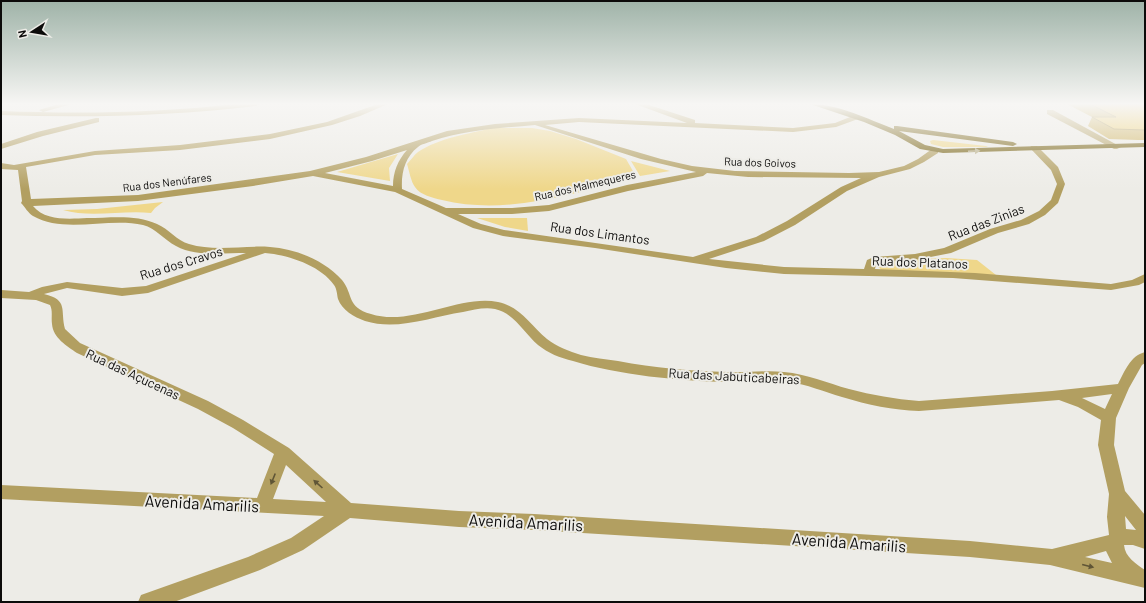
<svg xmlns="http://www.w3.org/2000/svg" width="1146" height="603" viewBox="0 0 1146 603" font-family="Barlow,sans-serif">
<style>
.green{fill:#efd78a}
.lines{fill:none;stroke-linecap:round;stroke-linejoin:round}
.minor{fill:#b29f61;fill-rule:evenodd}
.major{fill:#756010;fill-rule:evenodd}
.wall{fill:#ccb059}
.building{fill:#edcd67;stroke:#a69048}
.oneway{fill:#b7ad86}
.oneway2{fill:#5f5536}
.labels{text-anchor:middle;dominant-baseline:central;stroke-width:4;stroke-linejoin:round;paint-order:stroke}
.far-street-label{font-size:11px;fill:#0c0b0a;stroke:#edece7}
.street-label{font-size:13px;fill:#0c0b0a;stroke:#edece7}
.near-street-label{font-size:16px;fill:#0c0b0a;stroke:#edece7}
</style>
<rect width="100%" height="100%" fill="#edece7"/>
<g class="green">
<path d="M492,128h40l18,3 26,8 50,20 11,19c-64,15 -130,38 -195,22 -9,-2 -22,-5 -27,-13 -4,-5 -6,-17 -8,-23 4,-4 7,-9 11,-12 21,-14 50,-18 74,-24z"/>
<path d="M933,140l53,6 2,1h-45l-12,-3 -1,-3z"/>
<path d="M398,154l-9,14 1,13 -53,-9z"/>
<path d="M631,161l39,10 -30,5z"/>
<path d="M163,202l-8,6 -4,5c-28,-3 -61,5 -88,-3l34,-1z"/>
<path d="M477,218h50l1,13 -23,-4z"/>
<path d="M946,258l31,2 19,15 -113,-3 -8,-9 5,-2z"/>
</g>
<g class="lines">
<g class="minor">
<path d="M59,104h13l-29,8 -4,-2z"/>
<path d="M235,104h24l-3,2c-85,10 -170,12 -255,9v-4c78,3 157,2 234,-7z"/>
<path d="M378,104h10l-28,12 -28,9 -62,14 -90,11 -85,5 -69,12 5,32 107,-4 172,-24 56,-14 81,-26 48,-7 84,-6 108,5 -52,-19h11l49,16v3l98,5 42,-5 20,-8h3v4l-22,8 -43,5 -214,-10 -34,3 116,34 31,7 43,5 114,2 30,-1 25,-6 14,-7 14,-10h6v4l-14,9 -14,7 -31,8 -32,14 -52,34 -31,16 -55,18 75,8 80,2 3,-9 7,-3 41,-3 29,-6 46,-19 31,-9 18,-9 12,-11 6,-16 -6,-14 -21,-22 1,-2h6l21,21 7,17 -7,19 -13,12 -16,9 -31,9 -47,20 -36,7 -35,2 -4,3 -1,4 100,4 136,11 21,-4 13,-6v8l-6,3 -28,5 -158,-12 -169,-4 -58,-6 -131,-20 -92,-12 -30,-8 -78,-36 -82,-16 -60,10 -115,15 -105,5c12,15 36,13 54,12 23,0 49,-4 70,6 12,5 20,17 32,20 26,8 55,1 81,3 26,2 54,13 72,33 12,15 4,27 29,34 40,13 89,-20 127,-12 23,5 32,23 49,37 10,8 22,12 34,16 12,3 25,4 37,6 36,7 73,10 109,11 19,1 38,-2 57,0 23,2 43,11 65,17 23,6 46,10 70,12l133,-10 66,-7c7,-13 12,-28 27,-32v11l-3,2 -13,23 -13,30 -2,27 11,46 20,24v34l-12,-4h-9c1,12 12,19 21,25v18l-95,-23 -80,-8 -436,-27 -75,-3 -109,-9 -47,32 -43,20 -86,32h-36l3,-7 107,-38 43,-19 33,-22 -323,-17v-14l256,13 17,-44 -41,-26 -35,-19 -121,-56c-10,-7 -24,-15 -25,-29 -1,-7 1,-13 -2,-19l-14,-5 -35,-2v-8l28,2 13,-5 25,-5 55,6 24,-2 100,-33c-22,0 -50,4 -70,-7 -12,-6 -20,-18 -33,-21 -34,-8 -79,9 -110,-9 -5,-3 -8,-9 -12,-13l1,-2 -4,-31 -17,-1v-6l13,2 81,-14 85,-6 90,-11 57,-12zM535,125l106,34 55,13 -69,13 -78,20 -37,3h-66l-44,-19c-1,-16 3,-32 16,-42 3,-3 10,-4 14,-6 34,-11 68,-13 103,-16zM407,150c-9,10 -14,22 -14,36l-68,-13 47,-12zM707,173l41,4 113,1 -20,9 -54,34 -31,16 -63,20 -189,-27 -23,-6 -23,-10h54l37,-3 79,-20 75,-15zM265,253c23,2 55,12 69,32 3,4 3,10 4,14 4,11 16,18 27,22 32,10 66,-4 98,-9 10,-2 21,-5 32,-3 19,4 29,24 43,36 10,8 22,13 35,16 45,14 107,20 154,21 21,0 41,-3 61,0 19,2 36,10 54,15 26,8 51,13 77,14l140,-11 19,7 23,13 -3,25 11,49 -2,23 2,18 -57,14 -82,-8 -436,-27 -75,-3 -108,-8 -62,-55 -46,-28 -35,-19 -128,-58 -15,-14c-5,-19 4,-29 -21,-35l23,-6 55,8 26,-3zM1112,394l-7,15 -23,-11zM286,465l40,37 -53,-3zM1125,516l11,14 -10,-1zM1106,551l6,12 -27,-6z"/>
<path d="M1047,110h6l68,37 -4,2h-3l-67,-35z"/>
<path d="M96,118h3v4l-56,14 -42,13v-5l36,-12z"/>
</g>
<path class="major" d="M810,104c28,0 58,15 84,25v-3h3l116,16 4,2 -4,2 -114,-15 26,14 18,4 202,-6v4l-202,6 -23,-4 -25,-14 -31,-13z"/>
</g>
<path class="wall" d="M1067,104h78v36h-7l-29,-1 -21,-13 4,-9z"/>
<path class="building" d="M1090,104h55v26l-31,-1 -22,-12h24z"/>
<defs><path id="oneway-solid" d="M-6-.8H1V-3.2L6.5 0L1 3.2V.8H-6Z"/></defs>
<use class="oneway" href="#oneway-solid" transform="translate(974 151) rotate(-2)"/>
<g class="oneway2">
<use href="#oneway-solid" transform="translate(273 479) rotate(112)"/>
<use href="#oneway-solid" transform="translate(318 484) rotate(-138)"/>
<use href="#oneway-solid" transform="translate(1088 566) rotate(14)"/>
</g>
<linearGradient id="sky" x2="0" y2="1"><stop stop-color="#9fb3a8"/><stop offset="0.55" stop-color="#f7f6f4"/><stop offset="1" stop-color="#f7f6f4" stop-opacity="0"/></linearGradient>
<rect width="1146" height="189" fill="url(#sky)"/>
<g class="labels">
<g class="far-street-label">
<text transform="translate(760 162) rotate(2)">Rua dos Goivos</text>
<text transform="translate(167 182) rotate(-7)">Rua dos Nenúfares</text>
<text transform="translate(585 185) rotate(-13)">Rua dos Malmequeres</text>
</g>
<g class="street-label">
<text transform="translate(986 222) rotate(-21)">Rua das Zinias</text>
<text transform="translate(600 233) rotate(8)">Rua dos Limantos</text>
<text transform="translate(920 262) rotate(2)">Rua dos Platanos</text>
<text transform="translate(181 263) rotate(-17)">Rua dos Cravos</text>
<text transform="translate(133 374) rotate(25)">Rua das Açucenas</text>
<text transform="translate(734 376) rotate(3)">Rua das Jabuticabeiras</text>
</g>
<g class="near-street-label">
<text transform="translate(202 503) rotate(3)">Avenida Amarilis</text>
<text transform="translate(526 522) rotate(3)">Avenida Amarilis</text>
<text transform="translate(849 542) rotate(4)">Avenida Amarilis</text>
</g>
</g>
<rect width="1146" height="603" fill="none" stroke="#0c0b0a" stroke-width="4"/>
<g transform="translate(32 32) rotate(258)" stroke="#edece7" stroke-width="3" paint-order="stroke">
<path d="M0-3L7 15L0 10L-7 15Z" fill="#0c0b0a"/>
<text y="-6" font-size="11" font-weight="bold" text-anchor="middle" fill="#0c0b0a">N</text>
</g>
</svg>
